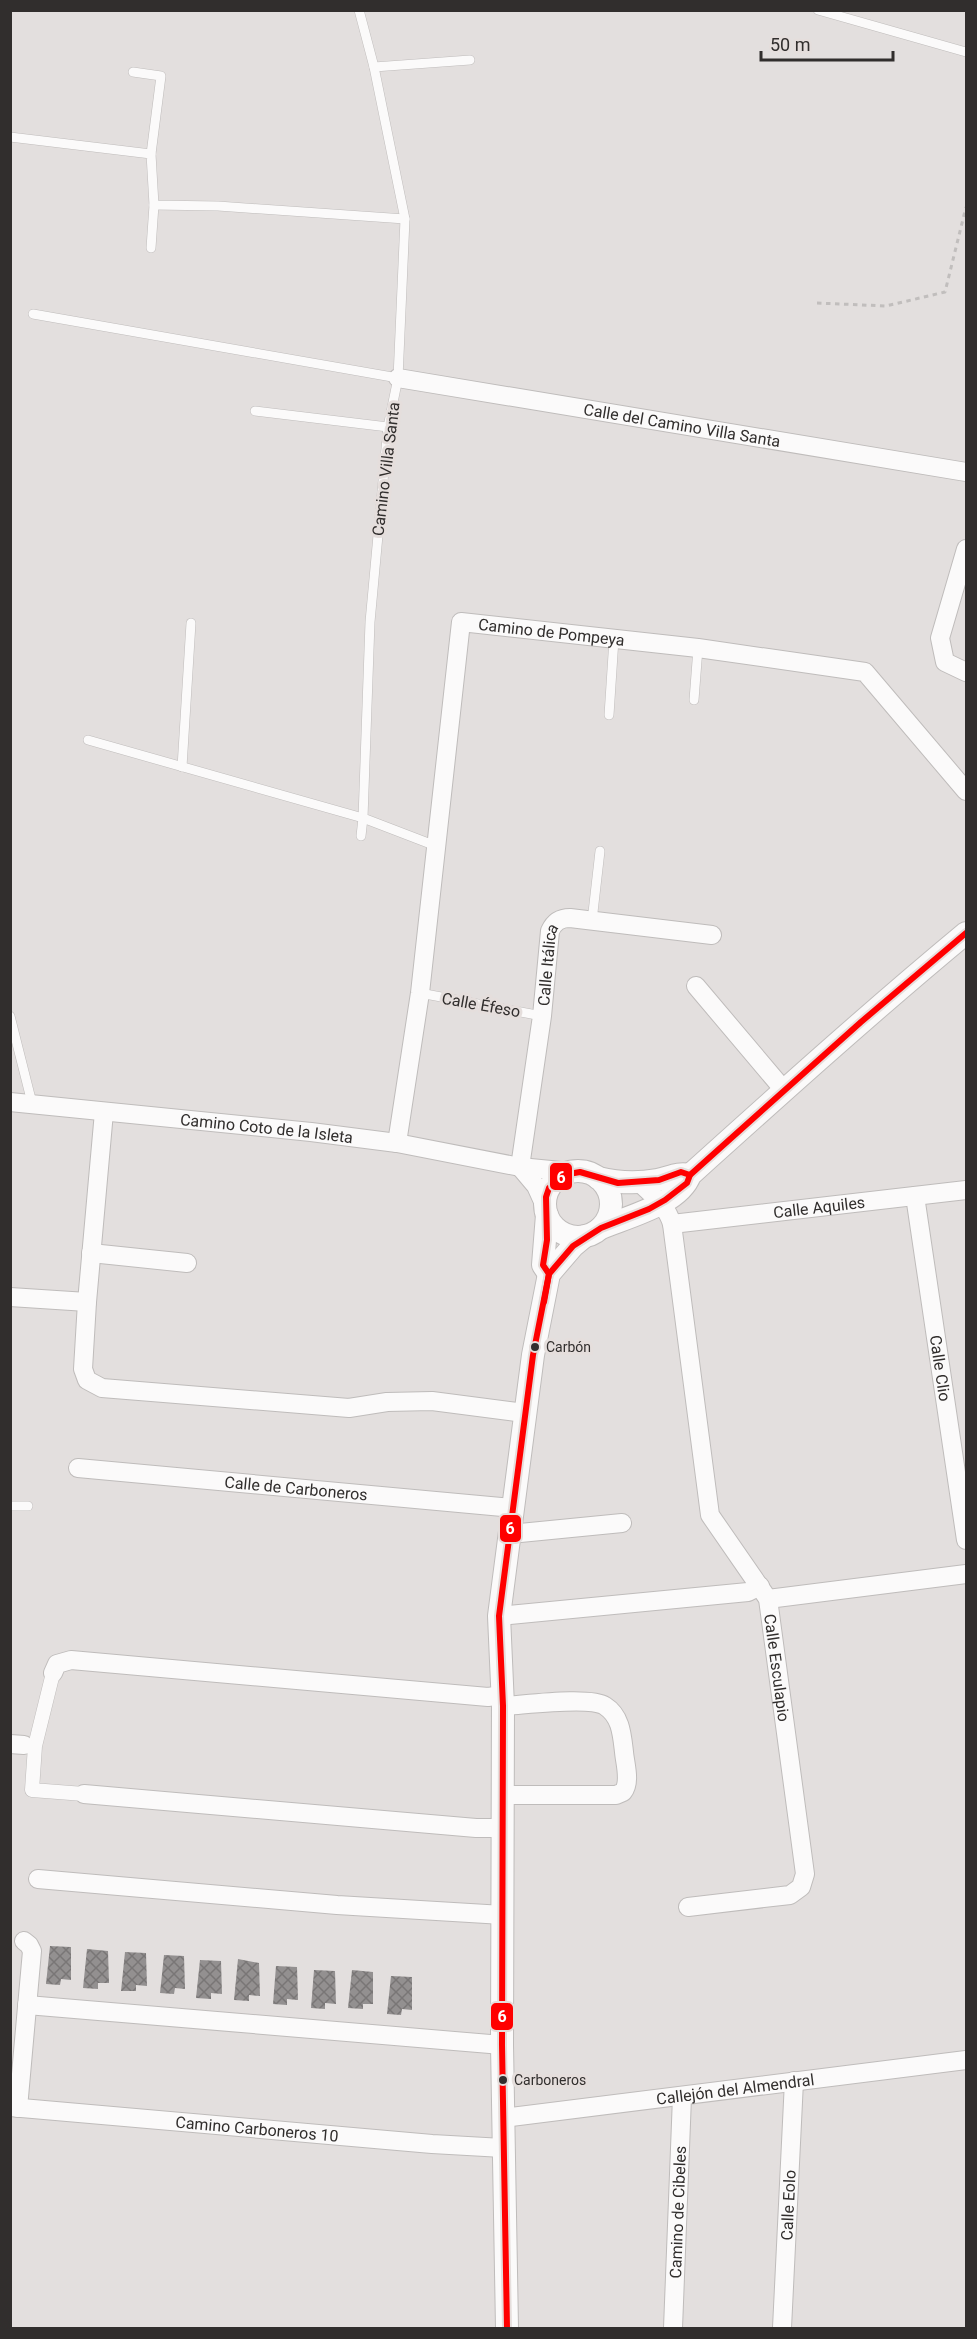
<svg xmlns="http://www.w3.org/2000/svg" width="977" height="2339" viewBox="0 0 977 2339" font-family="Roboto,sans-serif">
<style>
.building{fill:url(#building-cross-hatch)}
.lines{fill:none;stroke-linecap:round;stroke-linejoin:round}
.service-casing{stroke:#bfbcbb;stroke-width:10}
.pedestrian-casing{stroke:#bfbcbb;stroke-width:15}
.minor-casing{stroke:#bfbcbb;stroke-width:20}
.tertiary-casing{stroke:#bfbcbb;stroke-width:24}
.path{stroke:#c1bebd;stroke-width:3;stroke-dasharray:4.5 4.5;stroke-linecap:butt}
.service{stroke:#fbfafa;stroke-width:9}
.pedestrian{stroke:#fbfafa;stroke-width:14}
.minor{stroke:#fbfafa;stroke-width:18}
.tertiary{stroke:#fbfafa;stroke-width:22}
.bus-1-casing{stroke:#e5dedc;stroke-width:10}
.bus-1{stroke:#f00;stroke-width:6}
.bus-dot{fill:#312e2d;stroke:#e5dedc;stroke-width:2}
.labels{text-anchor:middle;dominant-baseline:central;stroke-width:6;stroke-linejoin:round;paint-order:stroke}
.bus-label{font-size:14px;fill:#312e2d;stroke:#e5dedc;text-anchor:start}
.street-label{font-size:16px;fill:#312e2d;stroke:#e5dedc}
.line-badge{stroke:#e5dedc;stroke-width:2}
.badge-label{font-size:16px;text-anchor:middle;font-weight:bold;fill:#fff}
</style>
<defs>
<pattern id="building-cross-hatch" width="8" height="8" patternUnits="userSpaceOnUse" patternTransform="scale(1.5)"><rect width="8" height="8" fill="#939090"/><path d="M0 0l8 8M0 8l8-8" fill="none" stroke="#797676"/></pattern>
</defs>
<rect width="100%" height="100%" fill="#e3dfde"/>
<g class="building">
<path d="M50,1946l21,1v33l-10,-1 -1,6 -14,-1z"/>
<path d="M87,1949l21,2 1,32h-11v6l-15,-1z"/>
<path d="M125,1952l21,1 1,33 -11,-1v6h-15z"/>
<path d="M164,1955l20,1 1,33 -10,-1 -1,6 -14,-1z"/>
<path d="M238,1959l21,4 1,33 -11,-1v6l-15,-1z"/>
<path d="M200,1960l21,1 1,33 -11,-1v6l-15,-1z"/>
<path d="M276,1966l21,1 1,33 -11,-1v6l-14,-1z"/>
<path d="M314,1970l21,1 1,33 -11,-1v6l-14,-1z"/>
<path d="M352,1970l21,2v32h-10v5l-15,-1z"/>
<path d="M391,1976l21,1v33l-10,-1 -1,6 -14,-1z"/>
</g>
<g class="lines">
<defs>
<g id="service">
<path d="M359,10l15,57 31,152 -7,159 -10,49 -18,195 -7,196 73,28"/>
<path d="M818,10l148,42"/>
<path d="M374,67l96,-7"/>
<path d="M133,72l28,4 -10,78"/>
<path d="M10,137l141,17 3,51 64,1 187,13"/>
<path d="M151,248l3,-43"/>
<path d="M33,314l365,64"/>
<path d="M255,411l133,16"/>
<path d="M694,700l4,-52"/>
<path d="M609,715l5,-76"/>
<path d="M88,740l275,78 -2,18"/>
<path d="M182,767l9,-144"/>
<path d="M592,921l8,-70"/>
<path d="M420,993l122,23"/>
<path d="M10,1016l22,87"/>
<path d="M10,1506h18"/>
</g>
<path id="pedestrian" d="M53,1673l-18,73 -3,44 52,4"/>
<g id="minor">
<path id="s1" d="M398,378l568,94"/>
<path d="M966,549l-26,89 5,24 21,10"/>
<path d="M696,986l87,103"/>
<path id="s2" d="M10,1102l301,30 86,11 123,24 51,5"/>
<path d="M104,1112l-17,190 -4,67 4,11 15,8 247,20 38,-6 45,-1 93,12"/>
<path id="s3" d="M397,1143l23,-150 41,-371 237,26 167,24 101,119"/>
<path id="s4" d="M520,1167l22,-151 8,-85c4,-9 10,-13 20,-13l142,17"/>
<path d="M520,1167l16,19 9,20"/>
<path id="s5" d="M639,1182c13,13 28,24 33,42l38,291 58,84 37,275 -4,13 -11,8 -102,12"/>
<path id="s6" d="M915,1196l51,344"/>
<path id="s7" d="M672,1224l294,-34"/>
<path d="M91,1253l96,10"/>
<path d="M10,1297l77,5"/>
<path id="s8" d="M78,1468l435,40"/>
<path d="M510,1534l112,-11"/>
<path d="M768,1599l198,-25"/>
<path d="M499,1616l249,-24 12,-6"/>
<path d="M53,1673l4,-9 14,-4 417,37 15,-2"/>
<path d="M10,1744l14,1"/>
<path d="M84,1794l392,34h26"/>
<path d="M502,1795h114l7,-3c8,-10 2,-28 1,-40 -2,-17 -3,-36 -19,-46 -15,-10 -81,-1 -102,0"/>
<path d="M38,1879l299,26 166,10"/>
<path d="M27,2005l475,40"/>
<path id="s9" d="M10,2107l422,37 71,4"/>
<path d="M18,2108l14,-157 -3,-6 -5,-4"/>
<path id="s10" d="M503,2118l463,-58"/>
<path id="s11" d="M673,2328l9,-231"/>
<path id="s12" d="M782,2328l12,-247"/>
</g>
<g id="tertiary">
<circle cx="578" cy="1204" r="33"/>
<path d="M598,1178c20,5 38,6 59,2 12,-2 20,-8 33,-5"/>
<path d="M547,1215l-4,50 6,9"/>
<path d="M601,1228c26,-11 79,-24 89,-53 91,-82 182,-164 276,-242"/>
<path d="M507,2328l-5,-283 1,-339 -4,-90 34,-261 16,-81 24,-28 12,-10"/>
</g>
</defs>
<use href="#service" class="service-casing"/>
<use href="#pedestrian" class="pedestrian-casing"/>
<use href="#minor" class="minor-casing"/>
<use href="#tertiary" class="tertiary-casing"/>
<path class="path" d="M817,303l69,3 59,-14 21,-85"/>
<use href="#service" class="service"/>
<use href="#pedestrian" class="pedestrian"/>
<use href="#minor" class="minor"/>
<use href="#tertiary" class="tertiary"/>
<defs>
<g id="bus-1">
<path d="M544,1302l5,-28 -6,-9 4,-25 -1,-43 3,-9 14,-13 17,-3 38,11 41,-3 22,-8 9,3"/>
<path d="M507,2328l-5,-283 1,-339 -4,-90 34,-261 16,-81 24,-28 28,-18 48,-19 16,-9 22,-17 3,-8 171,-153 105,-89"/>
</g>
</defs>
<use href="#bus-1" class="bus-1-casing"/>
<use href="#bus-1" class="bus-1"/>
</g>
<g class="bus-dot">
<circle cx="535" cy="1347" r="5"/>
<circle cx="503" cy="2080" r="5"/>
</g>
<g class="labels">
<g class="bus-label">
<text x="546" y="1347">Carbón</text>
<text x="514" y="2080">Carboneros</text>
</g>
<g class="street-label">
<text stroke="none"><textPath href="#s1" startOffset="288">Calle del Camino Villa Santa</textPath></text>
<text transform="translate(386 469) rotate(-83)">Camino Villa Santa</text>
<text stroke="none"><textPath href="#s3" startOffset="616">Camino de Pompeya</textPath></text>
<text stroke="none"><textPath href="#s4" startOffset="204">Calle Itálica</textPath></text>
<text transform="translate(481 1005) rotate(10)">Calle Éfeso</text>
<text stroke="none"><textPath href="#s2" startOffset="258">Camino Coto de la Isleta</textPath></text>
<text stroke="none"><textPath href="#s7" startOffset="148">Calle Aquiles</textPath></text>
<text stroke="none"><textPath href="#s6" startOffset="174">Calle Clio</textPath></text>
<text stroke="none"><textPath href="#s8" startOffset="219">Calle de Carboneros</textPath></text>
<text stroke="none"><textPath href="#s5" startOffset="519">Calle Esculapio</textPath></text>
<text stroke="none"><textPath href="#s10" startOffset="234">Callejón del Almendral</textPath></text>
<text stroke="none"><textPath href="#s9" startOffset="248">Camino Carboneros 10</textPath></text>
<text stroke="none"><textPath href="#s12" startOffset="123">Calle Eolo</textPath></text>
<text stroke="none"><textPath href="#s11" startOffset="116">Camino de Cibeles</textPath></text>
</g>
</g>
<g class="line-badge">
<rect x="549" y="1162" width="24" height="29" rx="6" fill="#f00"/>
<rect x="499" y="1514" width="23" height="29" rx="6" fill="#f00"/>
<rect x="490" y="2002" width="24" height="29" rx="6" fill="#f00"/>
</g>
<g class="badge-label">
<text x="561" y="1183">6</text>
<text x="510" y="1534">6</text>
<text x="502" y="2022">6</text>
</g>
<rect width="977" height="2339" fill="none" stroke="#312e2d" stroke-width="24"/>
<path d="M761 51v9h132v-9" fill="none" stroke="#312e2d" stroke-width="3"/>
<text x="770" y="51" font-size="18" fill="#312e2d" stroke="#e5dedc" stroke-width="4.5" paint-order="stroke">50 m</text>
</svg>
